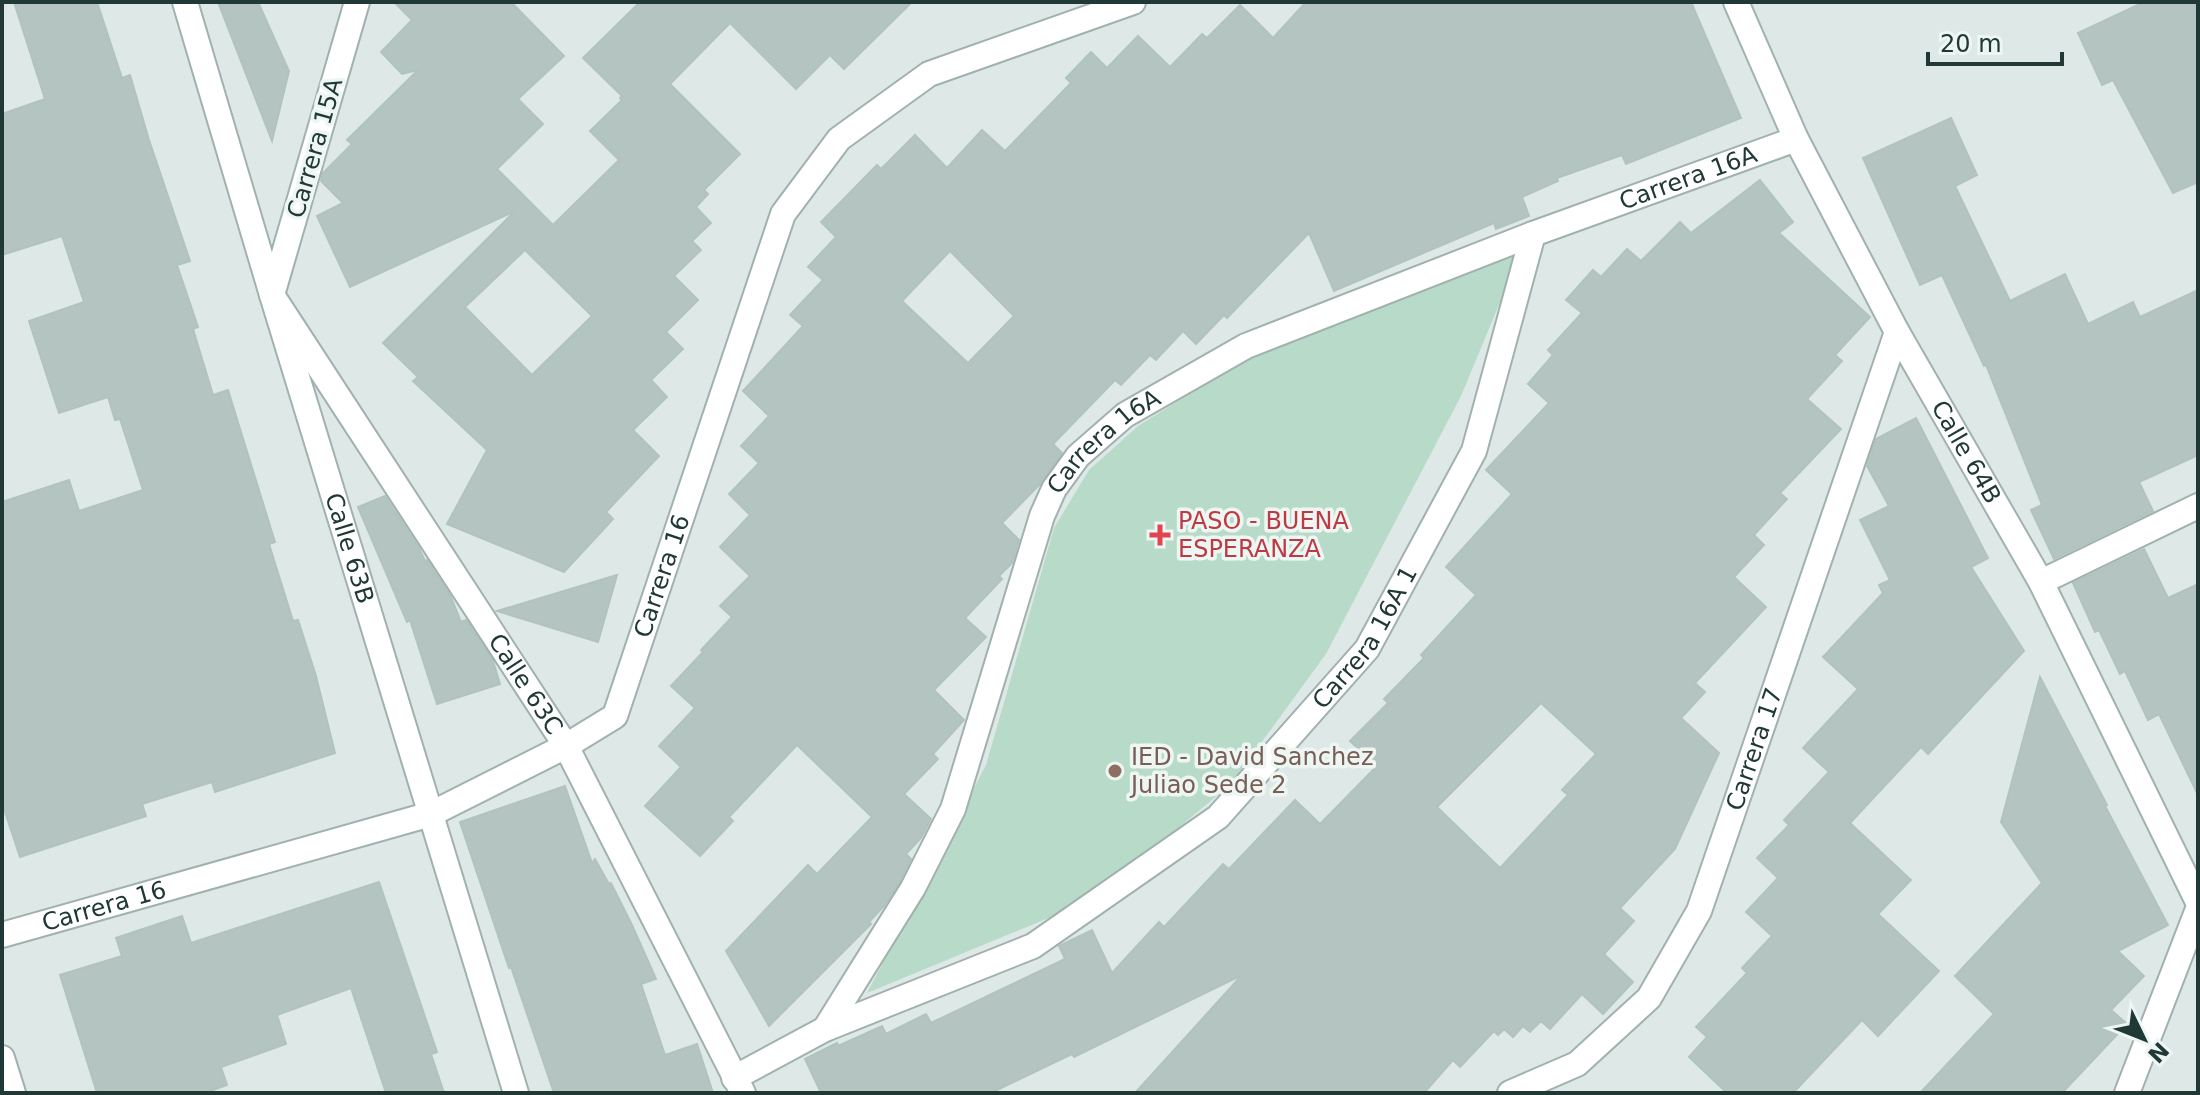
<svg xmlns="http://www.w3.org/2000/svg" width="2200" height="1095" viewBox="0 0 2200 1095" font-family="'DejaVu Sans',sans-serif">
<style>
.green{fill:#b7dbc8}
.building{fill:#b4c4c0;stroke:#b1c3bf;stroke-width:2;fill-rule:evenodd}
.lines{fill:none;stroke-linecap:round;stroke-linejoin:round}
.minor-casing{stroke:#a1b1af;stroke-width:28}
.tertiary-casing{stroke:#a1b1af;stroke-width:28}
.minor{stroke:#fff;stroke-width:24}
.tertiary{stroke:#fff;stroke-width:24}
.health-dot{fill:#e0444e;stroke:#eef6f4;stroke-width:3}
.education-dot{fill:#8d6e63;stroke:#eef6f4;stroke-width:3}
.labels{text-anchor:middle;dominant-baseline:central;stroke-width:7;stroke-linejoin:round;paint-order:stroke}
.street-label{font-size:24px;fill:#203937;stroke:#eef6f4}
.health-label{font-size:24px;fill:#be3a42;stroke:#eef6f4;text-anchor:start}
.education-label{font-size:24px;fill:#785e54;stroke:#eef6f4;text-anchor:start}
</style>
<rect width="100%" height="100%" fill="#dee9e7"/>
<path class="green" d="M1520,254l-59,142 -135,258 -95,130 -139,116 -225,93 119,-228 68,-237 35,-58 49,-44 122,-76z"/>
<g class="building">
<path d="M14,2h83l25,76 8,-3 19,65 41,121 -13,4 21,62 -5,2 20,66 15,-5 47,152 -6,2 24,77 5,-1 18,56 19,77 -120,39 -3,-10 -70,22 4,12 -126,41 -18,-54v-301l67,-22 10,31 64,-21 -23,-71 -5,1 -7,-23 -49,16 -30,-92 55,-19 -22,-66 -60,19v-141l43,-15z"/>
<path d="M218,2h40l31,69 -17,70z"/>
<path d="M394,2h117l53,54 -46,43 25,25 -46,45 56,56 66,-65 -29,-29 32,-31 -2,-2 2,-2 -39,-38 57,-56h272l-68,67 -14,-14 -34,34 -66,-66 -60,61 70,70 -36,36 4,4 -12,13 15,16 -19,18 9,9 -27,26 24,24 -32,32 17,17 -32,31 16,17 -34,33 26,26 -53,56 7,7 -49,53 -117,-48 40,-74 -74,-69 5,-4 -35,-34 132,-132 -165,76 -33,-71 26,-13 -22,-22 2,-8 29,-29 -5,-4 71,-70 -16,4 -21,-22 31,-32zM525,250l67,66 -60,59 -67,-68z"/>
<path d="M1306,2h385l50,116 -115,46 -4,-9 -65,23 1,3 -36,16 7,19 -33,13 -2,-6 -160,68 -25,-58 -82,85 -3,-3 -28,29 -13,-13 -27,29 -6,-5 -29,30 -6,-5 -62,64 9,9 -22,31 -38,39 17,17 -7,23 -13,13 3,3 -37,39 21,19 -52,53 30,30 -31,34 5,5 -34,35 27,25 -10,19 -15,16 5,5 -11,22 -16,25 -15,16 2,2 -102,102 -43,-75 82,-86 9,9 55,-57 -75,-72 -68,72 4,4 -33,35 -55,-50 36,-39 -22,-21 36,-38 -24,-22 32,-34 -2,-2 31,-33 -12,-11 30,-30 -30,-29 30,-32 -21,-21 30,-31 -18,-17 28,-30 -26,-25 60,-65 -13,-11 33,-35 -15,-13 28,-30 -15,-15 56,-57 4,4 34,-34 32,33 35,-38 23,21 66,-68 -5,-5 25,-26 16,16 31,-32 32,31 32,-33 5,4 33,-33 33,33zM950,251l64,65 -46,47 -66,-62z"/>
<path d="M2144,2h54v180l-25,11 -60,-113 -11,5 -24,-52z"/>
<path d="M1951,118l26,57 -22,11 55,115 55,-27 23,50 45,-22 7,15 58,-27v165l-59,27 14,29 -99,48 -23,-49 11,-5 -56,-140 -2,1 -42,-91 -22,10 -57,-127z"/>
<path d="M1760,180l33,42 -14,11 91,84 -35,38 7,6 -35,38 34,30 -61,64 7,6 -33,36 10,10 -30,32 32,30 -71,76 10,9 -24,26 38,35 -44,96 -55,59 14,13 -30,33 29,28 -30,32 -21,-20 -32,35 -9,-8 -11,11 -7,-6 -10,11 -9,-8 -6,6 -4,-4 -34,36 -7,-7 -29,33h-289l107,-118 -168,82 -2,-3 -81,39h-170l-16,-34 32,-16 1,3 44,-20 4,8 40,-20 5,9 134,-64 -6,-13 33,-16 20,43 47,-51 5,5 59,-63 6,5 66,-69 25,24 57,-58 -27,-25 38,-38 -4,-4 40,-41 -3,-3 55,-60 -30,-28 66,-73 -26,-24 63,-67 -21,-19 25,-29 -5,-5 34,-37 -16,-13 27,-30 8,7 26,-28 14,12 39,-39 11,11zM1541,703l55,51 -34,36 6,5 -68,73 -63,-61z"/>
<path d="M1916,418l72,140 -17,9 53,84 -96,103 -7,-7 -71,76 61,57 -33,34 61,57 -61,65 -16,-16 -69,73h-66l-38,-36 18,-20 -11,-10 51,-54 -5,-5 30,-32 -26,-24 32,-34 -21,-20 32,-33 -5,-5 45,-48 -26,-24 55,-59 -35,-32 60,-64 -4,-8 11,-5 -30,-60 29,-14 -22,-40 9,-27z"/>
<path d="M385,496l34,52 7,15 1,-3 24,37 10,25 5,-2 27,41 7,23 -63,20 -27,-84 -3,2 -49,-115z"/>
<path d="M2144,549l24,49 30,-14v211l-39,-81 -11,6 -23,-49 -5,3 -21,-44 -4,2 -22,-49z"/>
<path d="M617,575l-19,67 -101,-31z"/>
<path d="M2040,677l67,128 -2,1 63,119 -50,26 26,25 -33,34 16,14 -65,69h-142l74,-79 -39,-38 87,-93 -41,-61z"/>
<path d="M565,786l27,77 3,-4 14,25 2,-1 21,42 24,54 -15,5 24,71 32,-11 16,49h-159l-43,-126 -2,1 -49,-146z"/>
<path d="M379,882l58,170 -6,2 13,39h-58l-35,-105 -74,27 9,29 -65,23 6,18 -22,8h-108l-37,-118 62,-19 -6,-18 66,-22 9,27z"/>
</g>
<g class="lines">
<defs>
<g id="minor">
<path id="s1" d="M357,2l-85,293 244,798"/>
<path id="s2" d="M1736,2l60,137 101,193 144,250 157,320"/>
<path d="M2041,582l157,-76"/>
<path id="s3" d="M2,935l429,-121 135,-68 49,-30 168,-502 56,-75 90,-65 204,-72"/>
<path id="s4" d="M825,1029l88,-141 40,-79 89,-293 12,-27 24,-33 47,-41 121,-69 287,-112 263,-95"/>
<path d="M2,1058l11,35"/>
<path id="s5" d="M734,1078l91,-49 208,-83 185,-129 149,-168 107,-198 59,-217"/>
<path id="s6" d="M1510,1093l67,-29 72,-66 50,-87 198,-579"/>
<path d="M2127,1093l71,-184"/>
</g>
<g id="tertiary">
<path id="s7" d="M185,2l87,293 294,451 177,347"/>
</g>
</defs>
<use href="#minor" class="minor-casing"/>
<use href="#tertiary" class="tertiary-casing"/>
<use href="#minor" class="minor"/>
<use href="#tertiary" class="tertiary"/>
</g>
<path class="health-dot" d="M1156 523h8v8h8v8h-8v8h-8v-8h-8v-8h8z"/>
<circle class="education-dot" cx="1115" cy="771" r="8"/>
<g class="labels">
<g class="street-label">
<text transform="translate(315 148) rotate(-74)">Carrera 15A</text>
<text stroke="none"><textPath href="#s4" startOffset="1306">Carrera 16A</textPath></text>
<text stroke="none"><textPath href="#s4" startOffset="660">Carrera 16A</textPath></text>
<text stroke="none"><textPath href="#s2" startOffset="506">Calle 64B</textPath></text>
<text stroke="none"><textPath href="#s1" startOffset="570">Calle 63B</textPath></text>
<text stroke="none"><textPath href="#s3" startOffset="802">Carrera 16</textPath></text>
<text stroke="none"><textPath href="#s5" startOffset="786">Carrera 16A 1</textPath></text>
<text stroke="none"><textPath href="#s7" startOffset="770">Calle 63C</textPath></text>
<text stroke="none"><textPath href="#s6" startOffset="442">Carrera 17</textPath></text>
<text stroke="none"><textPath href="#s3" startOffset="106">Carrera 16</textPath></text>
</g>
<g class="health-label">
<text x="1178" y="521">PASO - BUENA<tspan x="1178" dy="28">ESPERANZA</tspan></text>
</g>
<g class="education-label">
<text x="1131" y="757">IED - David Sanchez<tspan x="1131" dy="28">Juliao Sede 2</tspan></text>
</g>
</g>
<rect width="2200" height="1095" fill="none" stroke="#203937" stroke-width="8"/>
<g transform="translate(2144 1039) rotate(133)" stroke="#eef6f4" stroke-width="6" paint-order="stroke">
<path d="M0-6L14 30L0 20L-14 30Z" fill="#203937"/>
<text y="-12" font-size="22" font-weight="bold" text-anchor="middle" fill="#203937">N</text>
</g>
<path d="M1928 52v12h134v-12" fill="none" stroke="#203937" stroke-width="4"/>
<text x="1940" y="52" font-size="24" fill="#203937" stroke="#eef6f4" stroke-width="6" paint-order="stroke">20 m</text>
</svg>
